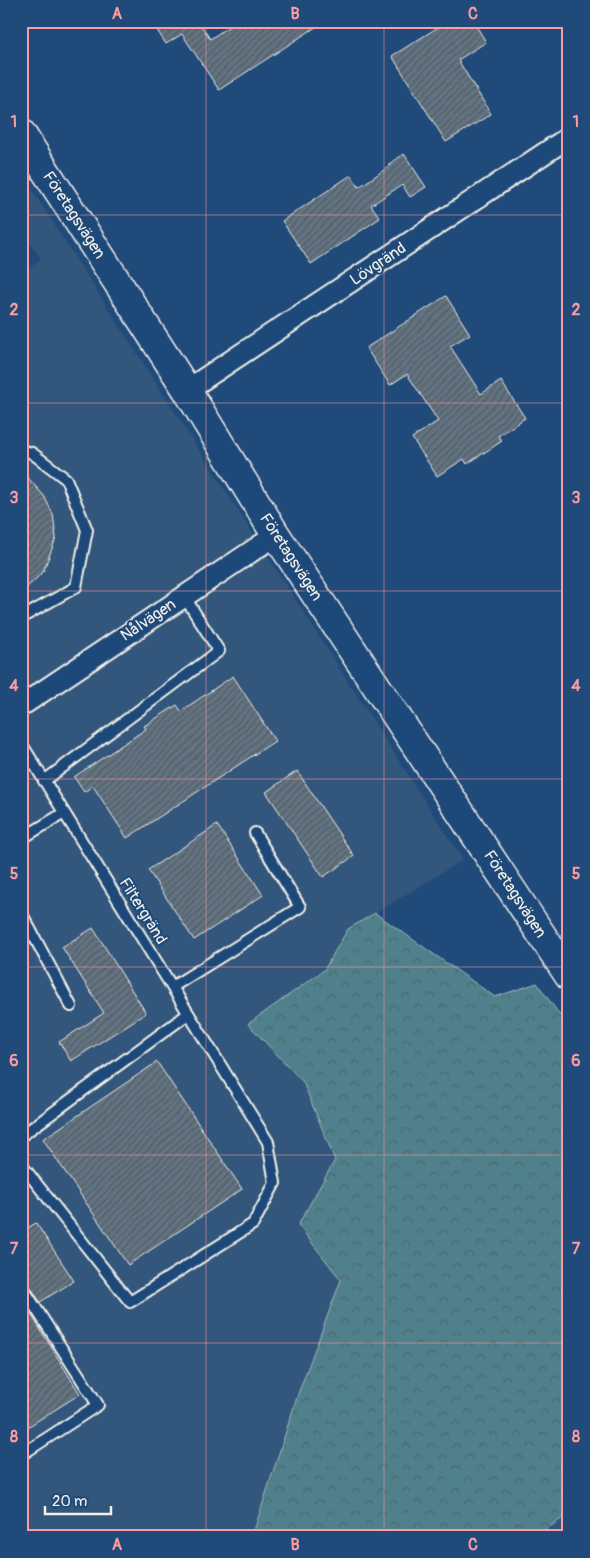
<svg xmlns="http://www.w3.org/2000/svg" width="590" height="1558" viewBox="0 0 590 1558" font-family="Pangolin,sans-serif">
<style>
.built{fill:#33567c}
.forest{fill:url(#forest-crowns);stroke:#a2b8ba}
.building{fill:url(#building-hatch);stroke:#f4f1e8}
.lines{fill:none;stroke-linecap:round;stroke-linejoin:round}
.lane-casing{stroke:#f4f1e8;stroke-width:14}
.street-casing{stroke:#f4f1e8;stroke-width:24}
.secondary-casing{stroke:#f4f1e8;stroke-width:31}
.lane{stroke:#1f4a7a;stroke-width:10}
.street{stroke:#1f4a7a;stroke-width:20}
.secondary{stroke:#1f4a7a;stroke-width:28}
.grid{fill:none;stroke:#ff9aa2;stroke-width:1;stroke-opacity:0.55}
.labels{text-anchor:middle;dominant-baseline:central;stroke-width:4;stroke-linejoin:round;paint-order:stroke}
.street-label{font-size:16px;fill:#f4f1e8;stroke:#1f4a7a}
.neatline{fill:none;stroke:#ff9aa2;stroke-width:2}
.grid-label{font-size:16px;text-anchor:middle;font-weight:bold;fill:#ff9aa2}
</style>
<defs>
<pattern id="forest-crowns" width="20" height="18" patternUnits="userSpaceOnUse" patternTransform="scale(1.25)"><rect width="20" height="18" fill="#50808b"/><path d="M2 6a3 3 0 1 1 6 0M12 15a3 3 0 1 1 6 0" fill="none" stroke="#4d676c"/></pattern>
<pattern id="building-hatch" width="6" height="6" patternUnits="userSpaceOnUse" patternTransform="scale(1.25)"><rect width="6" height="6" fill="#627382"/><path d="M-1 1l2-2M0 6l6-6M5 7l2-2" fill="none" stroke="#545b61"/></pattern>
</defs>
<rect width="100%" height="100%" fill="#1f4a7a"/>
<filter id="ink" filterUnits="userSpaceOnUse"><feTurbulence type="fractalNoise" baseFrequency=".02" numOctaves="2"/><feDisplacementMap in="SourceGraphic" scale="10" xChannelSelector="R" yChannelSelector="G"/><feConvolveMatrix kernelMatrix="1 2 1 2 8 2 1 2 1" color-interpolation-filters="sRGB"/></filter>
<g filter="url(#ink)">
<g class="built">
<path d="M21,173l442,687 -114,69 -25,41 -75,54 54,58 32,78 -37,65 43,55 -43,114 -42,143h-235v-1263l20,-15 -20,-27z"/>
<path d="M569,1514v23h-35z"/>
</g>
<path class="forest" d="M375,913l120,84 42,-14 32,45v486l-35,23h-282l46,-143 43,-114 -43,-55 37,-65 -32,-78 -55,-58 76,-54 24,-41z"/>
<g class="building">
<path d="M151,21h50l-2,1 11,17 27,-18h88l-106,69 -37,-56 -16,10z"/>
<path d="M448,21h25l13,21 -28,18 33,54 -45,28 -54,-86z"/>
<path d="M404,154l22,33 -16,10 -8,-12 -31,20 9,13 -69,46 -29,-43 69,-46 8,12 31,-21 -1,-2z"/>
<path d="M446,296l24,38 -20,12 31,48 20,-13 24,37 -27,18 4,5 -35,23 -3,-5 -27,17 -25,-38 26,-17 -31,-47 -17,11 -24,-37z"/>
<path d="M21,470l23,26 9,18 3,24 -13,34 -22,21z"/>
<path d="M233,676l42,65 -148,97 -34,-52 -9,6 -10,-15 72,-48 -2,-3 33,-21 4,6z"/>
<path d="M297,771l57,85 -31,21 -57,-85z"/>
<path d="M217,825l46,70 -69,45 -46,-70z"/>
<path d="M93,928l53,85 -75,48 -12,-19 45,-29 -42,-66z"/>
<path d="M157,1062l85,127 -114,76 -85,-126z"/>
<path d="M36,1223l38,58 -34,21 -13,-21 -6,-3v-46z"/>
<path d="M21,1298l59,96 -59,37z"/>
</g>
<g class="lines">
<defs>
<g id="lane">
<path d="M21,450l11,3 34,26 21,51 -11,57 -55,31"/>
<path d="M21,743l247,399 7,41 -22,41 -123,78 -109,-138"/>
<path d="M44,781l175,-130 -35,-55"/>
<path d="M21,839l43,-26"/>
<path d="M21,912l50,94"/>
<path d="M172,987l128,-80 -45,-74"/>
<path d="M21,1136l167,-122"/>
<path d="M21,1285l77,120 -77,50"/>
</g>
<g id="street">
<path d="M187,390l382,-253"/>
<path d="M21,706l255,-171"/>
</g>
<path id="secondary" d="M21,133l166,257 89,145 293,441"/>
</defs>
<use href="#lane" class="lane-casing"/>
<use href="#street" class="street-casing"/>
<use href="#secondary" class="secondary-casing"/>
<use href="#lane" class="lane"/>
<use href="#street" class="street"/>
<use href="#secondary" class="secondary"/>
</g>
</g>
<path class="grid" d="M206,21v1516M384,21v1516M21,215h548M21,403h548M21,591h548M21,779h548M21,967h548M21,1155h548M21,1343h548"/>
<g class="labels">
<g class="street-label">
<text transform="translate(74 215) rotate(57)">Företagsvägen</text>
<text transform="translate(378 264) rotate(-34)">Lövgränd</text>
<text transform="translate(291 557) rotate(57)">Företagsvägen</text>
<text transform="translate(148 620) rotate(-34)">Nålvägen</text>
<text transform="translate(515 894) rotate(57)">Företagsvägen</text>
<text transform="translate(143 911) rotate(58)">Filtergränd</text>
</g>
</g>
<rect width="590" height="1558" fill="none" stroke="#1f4a7a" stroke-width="55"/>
<path d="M45 1506v8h66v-8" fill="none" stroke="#f4f1e8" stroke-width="2.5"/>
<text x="52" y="1506" font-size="15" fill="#f4f1e8" stroke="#1f4a7a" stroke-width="4" paint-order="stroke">20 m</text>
<rect x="28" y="28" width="534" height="1502" class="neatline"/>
<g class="grid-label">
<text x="117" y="19">A</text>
<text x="295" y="19">B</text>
<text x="473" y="19">C</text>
<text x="14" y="127">1</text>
<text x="576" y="127">1</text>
<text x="14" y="315">2</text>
<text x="576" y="315">2</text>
<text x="14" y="503">3</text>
<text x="576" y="503">3</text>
<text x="14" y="691">4</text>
<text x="576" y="691">4</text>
<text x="14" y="879">5</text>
<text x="576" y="879">5</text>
<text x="14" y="1066">6</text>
<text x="576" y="1066">6</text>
<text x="14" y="1254">7</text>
<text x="576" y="1254">7</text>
<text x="14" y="1442">8</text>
<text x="576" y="1442">8</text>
<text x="117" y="1550">A</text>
<text x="295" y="1550">B</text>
<text x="473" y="1550">C</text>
</g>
</svg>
